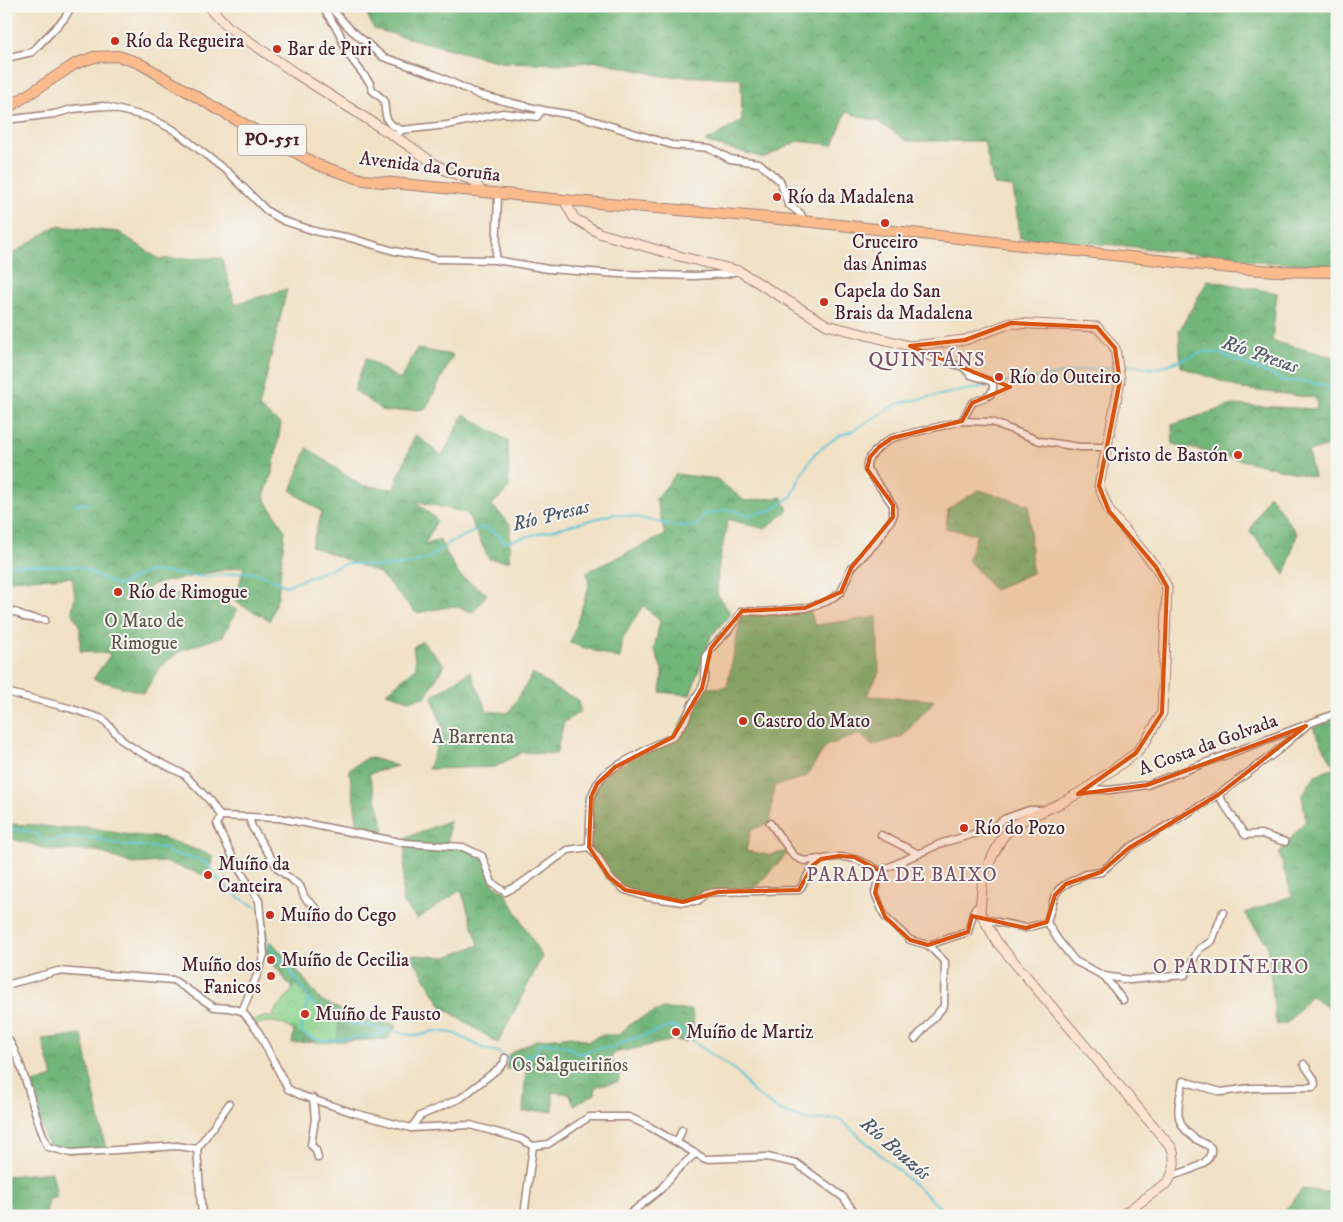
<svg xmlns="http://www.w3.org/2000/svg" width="1343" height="1222" viewBox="0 0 1343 1222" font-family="'IM FELL DW Pica',serif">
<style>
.forest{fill:url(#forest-crowns);stroke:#5e6a52}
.park{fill:url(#park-crowns);stroke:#6c7a5c}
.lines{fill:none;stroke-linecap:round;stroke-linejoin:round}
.stream{stroke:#5bc5d7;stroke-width:2}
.street-casing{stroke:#9e8078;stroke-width:9}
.secondary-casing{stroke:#9e8078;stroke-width:11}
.primary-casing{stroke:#9e8078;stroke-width:12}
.street{stroke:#fff;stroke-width:6}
.secondary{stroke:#fde4d1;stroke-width:9}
.primary{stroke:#fbbb8d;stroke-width:10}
.marked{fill:#d8530f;fill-opacity:0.2;stroke:#d8530f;stroke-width:4;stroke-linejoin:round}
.poi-dot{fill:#c8321e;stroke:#f6f6f2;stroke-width:2}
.labels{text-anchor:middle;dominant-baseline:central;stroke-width:4;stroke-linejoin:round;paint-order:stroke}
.shield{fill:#f6f6f2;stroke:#7e6067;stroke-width:1}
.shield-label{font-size:18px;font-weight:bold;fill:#4a1f2b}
.poi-label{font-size:19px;fill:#4a1f2b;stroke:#f6f6f2;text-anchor:start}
.street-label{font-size:19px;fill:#4a1f2b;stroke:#f6f6f2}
.park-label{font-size:19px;fill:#5e5549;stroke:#f6f6f2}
.water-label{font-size:20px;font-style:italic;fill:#505967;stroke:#f6f6f2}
.neighbourhood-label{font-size:20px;letter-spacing:1px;fill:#7c4f63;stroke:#f6f6f2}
</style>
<defs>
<pattern id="forest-crowns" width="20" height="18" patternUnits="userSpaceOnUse" patternTransform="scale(1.25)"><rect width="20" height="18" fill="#72b679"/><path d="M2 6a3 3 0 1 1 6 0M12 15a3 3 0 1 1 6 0" fill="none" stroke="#609363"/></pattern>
<pattern id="park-crowns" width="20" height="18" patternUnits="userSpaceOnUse" patternTransform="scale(1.25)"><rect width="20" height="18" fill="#8ed48e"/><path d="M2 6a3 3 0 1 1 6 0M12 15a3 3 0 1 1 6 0" fill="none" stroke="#7cb67b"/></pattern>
</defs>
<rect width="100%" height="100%" fill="#f6f6f2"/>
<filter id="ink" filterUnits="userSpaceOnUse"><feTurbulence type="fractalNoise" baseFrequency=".02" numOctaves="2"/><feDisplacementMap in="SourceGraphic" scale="10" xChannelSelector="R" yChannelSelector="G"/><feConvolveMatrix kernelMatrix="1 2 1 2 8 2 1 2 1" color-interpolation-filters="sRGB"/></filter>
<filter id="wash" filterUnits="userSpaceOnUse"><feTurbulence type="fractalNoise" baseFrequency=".0096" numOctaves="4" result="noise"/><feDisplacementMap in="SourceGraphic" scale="20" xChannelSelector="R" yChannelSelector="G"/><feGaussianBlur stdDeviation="1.12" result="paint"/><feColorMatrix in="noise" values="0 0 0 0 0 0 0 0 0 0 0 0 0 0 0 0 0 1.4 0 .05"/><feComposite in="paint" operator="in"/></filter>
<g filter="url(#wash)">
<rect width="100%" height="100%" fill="#f1e1c5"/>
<g class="forest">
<path d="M363,6h974v260l-72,-4 -138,-16 -107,-8 -7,-51 -19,-2 -10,-44h-77l-28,-19 -33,-10 -13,33 -35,-4 -34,17 -59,-16 37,-21 -1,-43 -79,-2 -64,-15 -32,3 -66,-2 -126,-33z"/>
<path d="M56,226l63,6 40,27 63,-1 13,46 52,-15 -28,119 22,16 -8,46 -9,27 21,34 -7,65 -8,24 -35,-18 9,-36 -90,18 -16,10h37l22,-2 12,3 28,15 -14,26 -43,15 -20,16 -16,26 -51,-14 18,-25 -31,-3v-23l-8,-17 3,-15 -3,-19 -66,3v-322z"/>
<path d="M1208,280l69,13 -5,48 65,17v88h-8l-21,6 6,25 -141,-33 -1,-19 60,-20 85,4 -1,-11 -73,-9 -62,-22 -2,-36z"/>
<path d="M417,349l36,6 -27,54 -41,3 -31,-22 12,-32 34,22z"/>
<path d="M464,414l44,27 1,47 -17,17 18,19 -1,37 -20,-2 -22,-46 -52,-12 22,19 -13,26 15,-7 20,36 28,19 -14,18 -20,-6 -37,7 -37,-40 -68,-27 11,-34 -31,-21 16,-43 53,37 34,4 21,-55 27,22z"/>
<path d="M676,474l41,5 28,22 37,-4 6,13 -23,19 -37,-10 -10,50 -1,25 14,20 -20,22 -21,59 -30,-3 3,-20 -9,-23 6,-28 -17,-16 -20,33 -3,21 -50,-16 19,-57 -2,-14 78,-37 -9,-36z"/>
<path d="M979,490l50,15 3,68 -38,17 -26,-30 9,-25 -31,-7 2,-19z"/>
<path d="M1269,494l28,40 -12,41 -35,-44z"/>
<path d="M809,606l6,19 62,-8 2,56 -12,23 68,4 -32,36 -31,10 -12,-12 -34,12 -20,31 -32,9 -4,37 -19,7 -5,21 23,4 21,-4 -39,41 -45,1 -9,8 -14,1 -58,-12 -16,-13 -20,-30 2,-50 14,-23 68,-37 29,-49 25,-1 15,-76z"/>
<path d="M422,641l23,24 -20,32 -15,3 -24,-7 30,-25 -3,-21z"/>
<path d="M470,671l17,40 22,2 24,-40 24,17 22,10 1,12 -16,10 -8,32 -33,-2 -28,15 -67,2 15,-39 -11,-33z"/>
<path d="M1337,717v298l-26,-20 -24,28 -11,2 -9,-81 -23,-31 48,-17 -13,-43 27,-33 -4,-24 13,-21 20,-7 -22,-40z"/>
<path d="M369,757l28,9 -28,8 16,56 -27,-4 -9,-57z"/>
<path d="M450,820l-3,26 16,1 19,9 10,27 13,9 37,65 -44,86 -56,-36 -31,-52 35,2 33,-12 -18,-55 -44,29 -15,-17 4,-64z"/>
<path d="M6,822l3,2 28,1 21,3 30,-1 35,7 40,4 51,18 -7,20 -42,-14 -33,2 -34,-13 -47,-1 -45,-13z"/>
<path d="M271,941l31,35 18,24 34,16 44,9 -11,14 -95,4 2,-12 -21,-17 20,-24 -28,-37z"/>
<path d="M661,1009l31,1 2,18 -8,14 -12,-2 -60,13 -3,6 10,12 -3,11 -22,4 -1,8 -21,11 -4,-11 -17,-2v19l-30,1 3,-45 -20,2 3,-15 27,-14 36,-4 16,5 13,-6h17l15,-13z"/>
<path d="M82,1035l24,115 -35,3 -23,-6 -21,-62 26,-8 -11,-38z"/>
<path d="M52,1172l5,25 -9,2 -2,17h-40v-40z"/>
<path d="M1302,1189l35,4v23h-56z"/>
</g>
<path class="park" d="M297,984c11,15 23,34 42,38l-2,19c-6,1 -14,3 -20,1 -24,-7 -35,-29 -63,-16l-3,-4 12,-5h13l-3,-3z"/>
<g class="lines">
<g class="stream">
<path d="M1121,366l11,-1 23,4 52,-18 17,4 61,26 23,1 29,7"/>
<path d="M999,384l84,-14 31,-3"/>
<path d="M76,504h12"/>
<path d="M6,565l74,2 38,19 28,-14h18l40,5 41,-5 15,2 26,12 61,-23 38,4 18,-2 25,-6 21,-16 34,-16 15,8 7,7 109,-28 26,4 35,8h22l7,-11 24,-6 20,6 24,-5 20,-14 10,-23 13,-20 23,-17 14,-5 47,-28 88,-17"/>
<path d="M6,829c14,0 29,1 38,12l23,-3h29l24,7 44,3 7,6 27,5 10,5 11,17 21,17 16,9"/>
<path d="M265,923l2,20 21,24 23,35 15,14 9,4 82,16 9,-2 7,-3 20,2 32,16 13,3 11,8 12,-1 15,-7 3,-8c18,-3 25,1 41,10 10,-4 23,-8 34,-6l3,-4 56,-18 7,3 18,16 38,26 17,21 27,19 27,9 30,-1 5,2 108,95"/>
<path d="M305,1011l4,-12"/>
<path d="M303,1020l-2,12c8,6 16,8 26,9l49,-6 10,-4"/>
</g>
</g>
</g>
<g filter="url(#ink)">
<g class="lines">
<defs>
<g id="street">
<path d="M322,6l17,26 8,21 23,30 2,7 12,10c2,17 0,24 18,30"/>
<path d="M329,6l21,23 33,28 53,18 43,20 63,15 37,6 93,29 38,3 20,11 29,4 21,18 8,23 13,10 2,7"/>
<path d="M6,58l26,-6 32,-33 8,-13"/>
<path d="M6,120l48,-6 19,-5 30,-3 45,11 26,13 55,43 38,38 17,10 34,11 33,6 43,13 42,8 60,1 52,9 72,5 75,2 32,-2 10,-3"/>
<path d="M395,137l7,-7 45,-5 56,-12 34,4 5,-7"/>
<path d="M496,260l2,-67"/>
<path d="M910,346l17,10 36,11 8,8 19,6 3,3v5l-3,6 -18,8 -10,18"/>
<path d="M6,610l12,3 6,4 21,3"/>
<path d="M6,692l63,16 34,11 20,22 15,10 47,24 25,26 10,15"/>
<path d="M1087,789l23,1 37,-5 190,-72"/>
<path d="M1218,795l27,40 16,-1 24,8"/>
<path d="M220,816l59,2 126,25 58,4 19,9 10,27 13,9 14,-7 49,-35 21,-3 10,12 10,18 16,13 22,7 36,5 14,-1 9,-8 12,-1 81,-2c6,-7 8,-16 14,-23 3,-6 9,-8 16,-9 20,-4 34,3 51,13l62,-28 49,-14 13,-10 25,-9h13"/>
<path d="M220,816l-3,8 4,10 18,35 20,32 5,53 -6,19 -16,38"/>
<path d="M249,817l3,10 26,42 22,17 5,12 14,13"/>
<path d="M770,823l24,33 10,5 16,-2"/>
<path d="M881,835l38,19"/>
<path d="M589,847l2,-50 6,-13 8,-10 10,-7 42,-23 16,-7 12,-16 7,-17 10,-16 3,-8 1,-22 5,-10 17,-17 14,-20 24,1 39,-4 21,-6 15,-10 10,-24 24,-24 18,-27v-12l-26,-36v-6l3,-6 9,-10 13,-9 70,-17 30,1 48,19 40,6h26"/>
<path d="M880,871l-5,22 10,24 25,23 18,5 40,-13 6,-22 6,-5"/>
<path d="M1223,912l-11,29 -13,8 -14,26 -55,5 -26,-4 -29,-15 -17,-21 -11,-18 8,-27 4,-6 7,-5 20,-10 15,-2 28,-24 89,-53 58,-43 30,-26"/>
<path d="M984,919l42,9 21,-6"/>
<path d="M1104,976l19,24"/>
<path d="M6,985l52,-14 115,9 41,27 15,1 13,3 16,20 30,58 12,6 54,18 57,15 59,-3 51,14 12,7 -9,70"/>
<path d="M6,1035c21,34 25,76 42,112l23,6 106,-7 20,3"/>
<path d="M915,1039l29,-33 1,-44 -17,-17"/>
<path d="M313,1098l2,21 -4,26 5,5 2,8"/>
<path d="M411,1128l9,-12 41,-18 38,-30 5,-5 1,-5"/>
<path d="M677,1142l5,-12"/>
<path d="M533,1146l15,-2 41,-27h40l21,10 55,32 62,-2 29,6 47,34 14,19"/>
<path d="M197,1149l5,67"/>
<path d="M197,1149l32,-45"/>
<path d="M1172,1176c13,-5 41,-10 39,-28 -5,-5 -11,-6 -17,-10 -23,-17 -15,-33 -11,-57l38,11 30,-4 62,-1 2,-3 -1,-5 -10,-15"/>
<path d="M627,1216l33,-26 16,-19 20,-18"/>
</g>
<g id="secondary">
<path d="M209,6l18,20 68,47 113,72 24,17 15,9 28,10 6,11"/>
<path d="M564,200l10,18 25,15 76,22 64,16 88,54 83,21 55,-6 46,-17 86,4 18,21 5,33 -21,105 10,25 47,56 11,20 -5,126 -15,26 -11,14 -50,36 -25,14 -46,21 -13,14 -19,37 -3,37 17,30 175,206c4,13 3,23 -4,34l-47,34"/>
</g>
<path id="primary" d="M6,109l69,-45 19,-7 24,-1 21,7 87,51 92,51 45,15 201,20 239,21 428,47 45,3 61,1"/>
</defs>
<use href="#street" class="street-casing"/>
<use href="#secondary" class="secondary-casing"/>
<use href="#primary" class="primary-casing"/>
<use href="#street" class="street"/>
<use href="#secondary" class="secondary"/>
<use href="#primary" class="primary"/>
</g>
</g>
<path class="marked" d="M1011,323l86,4 18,21 5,33 -21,105 10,25 47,56 11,20 -5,126 -26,40 -58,41 69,-9 159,-59 -88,69 -89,53 -28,24 -35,12 -11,11 -8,27 -21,6 -54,-12 -4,16 -40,13 -18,-5 -25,-23 -10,-24 5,-22 -26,-14 -15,-1 -18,3 -8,6 -14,25 -81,2 -35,10 -58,-12 -16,-13 -20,-30 2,-50 6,-13 18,-17 58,-30 29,-49 9,-40 31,-37 63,-3 36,-16 10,-24 42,-51v-12l-26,-36 3,-12 9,-10 13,-9 70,-17 10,-18 38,-16 -100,-41 55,-6z"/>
<g class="poi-dot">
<circle cx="115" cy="41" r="5"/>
<circle cx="277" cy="49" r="5"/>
<circle cx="777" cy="197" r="5"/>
<circle cx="885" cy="223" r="5"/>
<circle cx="824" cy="302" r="5"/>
<circle cx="999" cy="377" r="5"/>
<circle cx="1238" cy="455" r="5"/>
<circle cx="118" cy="592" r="5"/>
<circle cx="743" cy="721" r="5"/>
<circle cx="964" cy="828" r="5"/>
<circle cx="208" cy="875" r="5"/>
<circle cx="270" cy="915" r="5"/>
<circle cx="271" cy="960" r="5"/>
<circle cx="271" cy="976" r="5"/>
<circle cx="305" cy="1014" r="5"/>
<circle cx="676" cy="1032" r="5"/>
</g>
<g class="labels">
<rect class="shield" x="238" y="124.5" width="68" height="31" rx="4"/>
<g class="shield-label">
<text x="272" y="140">PO-551</text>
</g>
<g class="poi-label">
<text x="125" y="41">Río da Regueira</text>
<text x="287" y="49">Bar de Puri</text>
<text x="787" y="197">Río da Madalena</text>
<text x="885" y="242" text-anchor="middle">Cruceiro<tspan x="885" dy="22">das Ánimas</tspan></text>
<text x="834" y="291">Capela do San<tspan x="834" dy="22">Brais da Madalena</tspan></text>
<text x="1009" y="377">Río do Outeiro</text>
<text x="1228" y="455" text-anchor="end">Cristo de Bastón</text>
<text x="128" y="592">Río de Rimogue</text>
<text x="753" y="721">Castro do Mato</text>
<text x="974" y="828">Río do Pozo</text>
<text x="218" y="864">Muíño da<tspan x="218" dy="22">Canteira</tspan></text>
<text x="280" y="915">Muíño do Cego</text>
<text x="281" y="960">Muíño de Cecilia</text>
<text x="261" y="965" text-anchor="end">Muíño dos<tspan x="261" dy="22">Fanicos</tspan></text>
<text x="315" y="1014">Muíño de Fausto</text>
<text x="686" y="1032">Muíño de Martiz</text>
</g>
<g class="street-label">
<text transform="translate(430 167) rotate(7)">Avenida da Coruña</text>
<text transform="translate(1208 745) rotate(-20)">A Costa da Golvada</text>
</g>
<g class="park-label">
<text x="144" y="621">O Mato de<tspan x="144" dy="22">Rimogue</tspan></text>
<text x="473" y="737">A Barrenta</text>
<text x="570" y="1065">Os Salgueiriños</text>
</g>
<g class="water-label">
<text transform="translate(1260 355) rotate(19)">Río Presas</text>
<text transform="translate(551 516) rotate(-14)">Río Presas</text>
<text transform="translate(895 1149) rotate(41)">Río Bouzós</text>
</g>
<g class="neighbourhood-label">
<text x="927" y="360">QUINTÁNS</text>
<text x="902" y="875">PARADA DE BAIXO</text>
<text x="1231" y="967">O PARDIÑEIRO</text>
</g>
</g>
<rect width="1343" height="1222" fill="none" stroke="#f6f6f2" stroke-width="25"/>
</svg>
